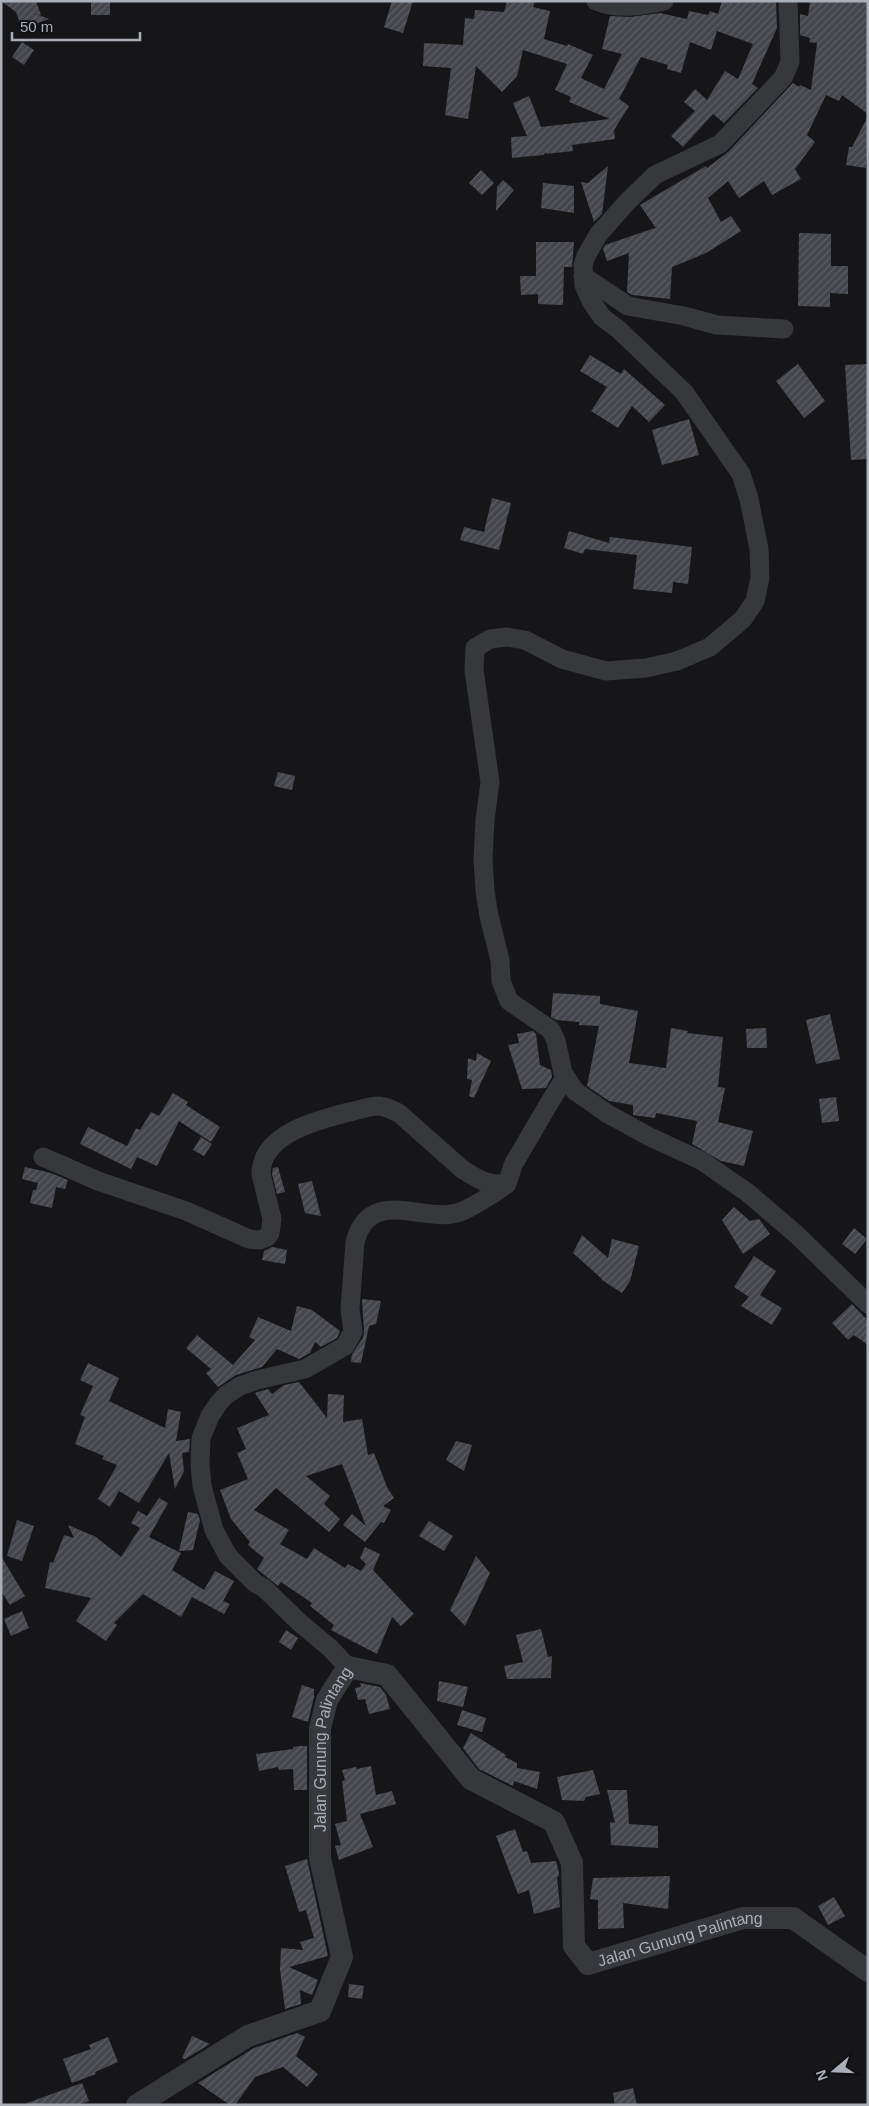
<svg xmlns="http://www.w3.org/2000/svg" width="869" height="2106" viewBox="0 0 869 2106" font-family="Arial,sans-serif">
<style>
.building{fill:url(#building-hatch)}
.lines{fill:none;stroke-linecap:round;stroke-linejoin:round}
.minor{stroke:#37383c;stroke-width:19}
.tertiary{stroke:#37383c;stroke-width:22}
.labels{text-anchor:middle;dominant-baseline:central;stroke-width:5;stroke-linejoin:round;paint-order:stroke}
.street-label{font-size:16px;fill:#a9aeb7;stroke:#111113}
</style>
<defs>
<pattern id="building-hatch" width="6" height="6" patternUnits="userSpaceOnUse" patternTransform="scale(1.25)"><rect width="6" height="6" fill="#45464b"/><path d="M-1 1l2-2M0 6l6-6M5 7l2-2" fill="none" stroke="#5d5e63"/></pattern>
</defs>
<rect width="100%" height="100%" fill="#161618"/>
<g class="building">
<path d="M1,1h35l5,14 -5,-1 13,5 -27,10 -6,-17z"/>
<rect x="91" y="1" width="19" height="14"/>
<path d="M392,1h21l-10,32 -19,-6z"/>
<path d="M507,1h28l-2,6 17,4 -6,28 23,7 1,-2 25,11 -12,23 23,11 18,-35 -20,-5 8,-33 20,1 30,-4 27,6 2,-8 19,4 2,-4 8,3 4,-13h54l1,27 -25,56 6,4 -34,35 -11,-9 -30,33 -12,-11 24,-25 -11,-9 11,-13 12,11 18,-29 13,8 15,-35 -36,-13 -6,19 -21,-8 -9,31 -14,-4 1,-4 -27,-8 -22,42 10,7 -15,24 1,9 -43,6 1,6 -27,3v-2l-3,3 -31,3 -1,-21 16,-1 -14,-33 16,-7 12,31 69,-8 -41,-17 2,-5 -16,-7 12,-26 -44,-14 -6,26 -15,16 -26,-26 -8,53 -23,-4 6,-47 -28,-2 1,-23 39,2 2,-27 9,1 1,-9 29,2z"/>
<path d="M810,1h58v113l-26,-19 -3,6 -13,-6 -19,40 8,7 -20,27 6,10 -29,16 -8,-14 -25,17 -11,-17 -20,17 13,24 10,-6 10,15 -35,22 -34,14 -2,32 -38,-4 -5,-3 2,-39 -22,8 -4,-12 2,-4 53,-18h-3l-15,-22 66,-39 1,2 21,-16 65,-69 6,4 1,-2 11,5 6,-47 -8,-1 1,-4 -10,-3v-21l8,2z"/>
<path d="M22,42l12,8 -10,15 -12,-8z"/>
<path d="M868,116l-2,52 -20,-3 3,-18h3z"/>
<path d="M608,166l-6,48 -8,8 -13,-40 7,1z"/>
<path d="M481,170l13,13 -12,12 -13,-12z"/>
<path d="M503,180l11,10 -18,21 1,-24z"/>
<path d="M543,183l31,3v27l-33,-5z"/>
<path d="M799,233l32,1v32h17v28l-18,-1v14l-32,-1z"/>
<path d="M536,242h38l-2,25h-8l-1,38 -25,-1v-10l-17,1 -1,-19h16z"/>
<path d="M590,355l31,19 3,-5 41,36 -16,17 -17,-16 -14,22 -27,-17 16,-24 -27,-16z"/>
<path d="M798,364l27,37 -21,17 -28,-37z"/>
<path d="M868,364v95l-17,1 -6,-95z"/>
<path d="M689,419l10,36 -37,10 -10,-35z"/>
<path d="M492,498l19,5 -12,47 -39,-10 4,-13 20,5z"/>
<path d="M569,531l40,12 1,-6 82,10 -4,37 -15,-2 -1,11 -39,-4 4,-34 -52,-6 -2,5 -19,-6z"/>
<path d="M278,772l17,4 -3,14 -18,-4z"/>
<path d="M553,993l47,3v8l38,7 -9,52 37,5 5,-40 17,3 -1,2 36,4 -5,50 7,1 -7,34 35,9 -9,35 -23,-5 -29,-17 5,-23 -41,-8 -1,5 -22,-3v-10l-24,-4 -22,-15 12,-60 -20,-1v-3l-22,-2 -6,-3z"/>
<path d="M830,1014l10,45 -24,5 -10,-44z"/>
<path d="M766,1028l1,20h-20l-1,-19z"/>
<path d="M533,1031l3,3 4,31 11,5 1,7 -6,11 -24,1 -14,-44 11,-2 -2,-9z"/>
<path d="M477,1053l14,8 -17,37 -5,-2 3,-16 -5,-1 1,-21 8,3z"/>
<path d="M173,1093l15,9 -2,3 34,22 -9,15 -32,-21 -22,45 -20,-9 -6,12 -51,-25 8,-17 39,19 9,-18 4,2 11,-18 8,4z"/>
<path d="M836,1097l3,24 -17,2 -3,-24z"/>
<path d="M201,1137l11,7 -8,12 -11,-6z"/>
<path d="M25,1167l26,6 17,7 -3,9 -9,-2 -4,21 -22,-5 3,-13h3l2,-7 -16,-4z"/>
<path d="M278,1167l7,25 -8,2 -5,-20 1,-6z"/>
<path d="M312,1181l9,35 -16,-3 -7,-29z"/>
<path d="M734,1207l16,14 9,-2 11,15 -27,20 -21,-34z"/>
<path d="M854,1228l13,11 -12,15 -13,-10z"/>
<path d="M582,1235l26,23 4,-19 27,7 -9,35 -8,12 -20,-13v-1l-29,-26z"/>
<path d="M272,1247l15,3 -2,14 -23,-4 2,-9z"/>
<path d="M754,1256l22,15 -16,24 22,13 -10,17 -31,-19 8,-9 -15,-10z"/>
<path d="M362,1299l19,2 -5,23 -7,2 -8,37 -10,-1 1,-8 11,-16 1,-7z"/>
<path d="M852,1304l16,17v24l-14,-10 -6,5 -16,-17z"/>
<path d="M297,1306l15,4 28,21 -3,7 -16,9 -6,-5 -5,11 -11,6 -22,-10 -15,18 -26,8 -18,12 -12,-14 5,-4 -25,-21 11,-13 36,30 22,-25 -6,-3 9,-20 33,14z"/>
<path d="M88,1363l31,15 -10,23 56,27 3,-19 13,3 -5,29 14,-2 -1,13 -7,1 2,18 -9,18 -6,-36 -30,50 -20,-12 -9,16 -12,-8 19,-34 -15,-6 2,-3 -29,-12 10,-27 -5,-2 13,-29 -13,-6z"/>
<path d="M299,1382l28,36 1,-24 16,1 -1,27 19,-3 6,36 6,-2 13,34 7,11 -11,8 8,4 -7,13 -3,-1 -16,20 -22,-17 9,-11 14,12 -24,-62 -36,12 24,20 -6,8 16,15 -11,13 -53,-44 -22,22 35,20 -9,14 27,15 7,-11 31,20 3,-4 13,7 5,-7 -6,-6 5,-11 15,7 -7,16 41,44 -13,12 -9,-9 -15,37 -46,-24 3,-5 -24,-19 2,-3 -31,-21 -3,4 -21,-17 7,-11 -16,-13 2,-3 -19,-23 -11,-29 28,-11 -11,-26 9,-4 -9,-21 32,-13 -14,-22 13,-4 4,5 12,-9z"/>
<path d="M456,1441l16,4 -8,26 -18,-11z"/>
<path d="M159,1498l9,5 -19,34 32,16 -9,17 32,20 11,-19 19,10 -11,20 7,3 -6,10 -32,-17 -11,20 -38,-23 -29,29 3,2 -11,16 -30,-20 15,-23 -46,-10 5,-26 3,1 11,-28 10,3 -6,-13 28,12 25,20 19,-29 -9,-5 7,-12 9,5z"/>
<path d="M188,1512l10,2 2,7 -2,7 -5,22 -14,1z"/>
<path d="M17,1520l17,6 -12,35 -15,-5z"/>
<path d="M429,1521l24,15 -9,15 -25,-15z"/>
<path d="M1,1556l24,40 -15,9 -9,-14z"/>
<path d="M476,1556l14,17 -25,53 -15,-16z"/>
<path d="M22,1611l7,17 -18,8 -7,-17z"/>
<path d="M541,1629l7,28 4,-1 -1,22 -44,1 -3,-13 19,-4 -7,-27z"/>
<path d="M286,1630l12,8 -7,12 -12,-8z"/>
<path d="M439,1681l29,6 -5,20 -26,-6z"/>
<path d="M360,1683l20,4 6,8 4,14 -21,5 -4,-15 -7,1 -3,-12 6,-1z"/>
<path d="M302,1685l12,4v8l-6,25 -16,-5z"/>
<path d="M462,1710l24,8 -4,14 -25,-7z"/>
<path d="M471,1733l35,22 -1,2 12,6v5l23,4 -3,17 -23,-8 -1,5 -34,-17 -16,-21z"/>
<path d="M300,1746h7v44h-13l-1,-21 -14,1 -1,-3 -19,4 -3,-17 37,-5v-2z"/>
<path d="M371,1766l5,29 16,-4 4,13 -36,10 13,33 -34,13 -4,-14 6,-1 -6,-21 12,-3 -5,-40 3,-1 -3,-10 14,-3 1,2z"/>
<path d="M593,1770l7,24 -14,3 -2,4 -22,-1 -5,-23z"/>
<path d="M607,1790h20l2,34 29,2v22l-47,-3 -1,-23 5,1z"/>
<path d="M515,1829l8,23 4,-1 4,12 25,-2 3,12v3l-2,1 3,30 -26,7 -5,-24 -11,4 -22,-58z"/>
<path d="M307,1859l21,97 -39,11 29,13 -6,15 -12,-5 1,14 -16,5 -5,-39 1,-22 22,2 -3,-8 14,-4 -8,-28 -7,2 -14,-46z"/>
<path d="M670,1876l-2,33 -45,-6 1,25 -26,1v-29l-8,-1 3,-21z"/>
<path d="M834,1897l11,19 -17,9 -10,-19z"/>
<path d="M349,1984l15,2 -2,13 -14,-2z"/>
<path d="M297,2033l8,4 -9,19 22,18 -11,13 -24,-20 -28,10 -20,28h-5l-32,-22 56,-35z"/>
<path d="M192,2036l18,8 -25,15 -3,-1z"/>
<path d="M108,2037l10,25 -23,10 1,2 -24,9 -9,-24 28,-10 -2,-4z"/>
<path d="M82,2083l7,18 -11,4h-51v-2z"/>
<path d="M633,2088l4,17h-22l-2,-12z"/>
</g>
<g class="lines">
<g class="minor">
<path d="M596,1c21,9 46,5 68,0"/>
<path d="M788,1l2,61 -7,16 -63,66 -65,31 -28,27 -29,33 -12,21 -3,9 1,20 7,16 11,16 16,12 66,63 57,82 8,25 10,50 1,29 -5,23 -12,18 -33,28 -33,14 -31,7 -40,3 -44,-12 -37,-19 -18,-3 -17,2 -15,9 -1,22 16,112 -5,38 -2,39 2,32 4,25 11,44 1,21 8,20 42,29 5,11 7,32 12,18 33,23 40,22 54,25 46,32 49,42 71,69"/>
<path d="M583,276l45,30 56,10 33,9 67,4"/>
<path d="M43,1157l55,24 88,30 63,28 11,1 7,-3 3,-4 2,-14 -11,-45c0,-41 58,-54 88,-62 10,-2 20,-6 30,-6 9,1 14,4 21,8l62,55c17,11 24,16 45,15"/>
<path d="M348,1667l-18,-19 -31,-26 -35,-34 -9,-5 -27,-27 -14,-26 -12,-44 -2,-21 1,-27 9,-22 8,-12 8,-9 14,-9 17,-6 48,-11 40,-23 8,-14 -3,-23 5,-67c16,-61 76,-12 112,-33 8,-4 34,-19 39,-25 4,-5 5,-15 8,-21 17,-28 33,-58 51,-85"/>
</g>
<path class="tertiary" id="s1" d="M137,2105l111,-69 72,-25 22,-54 -22,-99v-130l7,-28 21,-33 39,8 84,104 83,43 18,41 2,83 14,18 155,-46h50l75,53"/>
</g>
<g class="labels">
<g class="street-label">
<text stroke="none"><textPath href="#s1" startOffset="478">Jalan Gunung Palintang</textPath></text>
<text stroke="none"><textPath href="#s1" startOffset="1078">Jalan Gunung Palintang</textPath></text>
</g>
</g>
<rect width="869" height="2106" fill="none" stroke="#a9aeb7" stroke-width="5"/>
<g transform="translate(834 2071) rotate(251)" stroke="#111113" stroke-width="4" paint-order="stroke">
<path d="M0-4L9 19L0 12L-9 19Z" fill="#a9aeb7"/>
<text y="-8" font-size="14" font-weight="bold" text-anchor="middle" fill="#a9aeb7">N</text>
</g>
<path d="M12 32v8h128v-8" fill="none" stroke="#a9aeb7" stroke-width="2.5"/>
<text x="20" y="32" font-size="15" fill="#a9aeb7" stroke="#111113" stroke-width="4" paint-order="stroke">50 m</text>
</svg>
